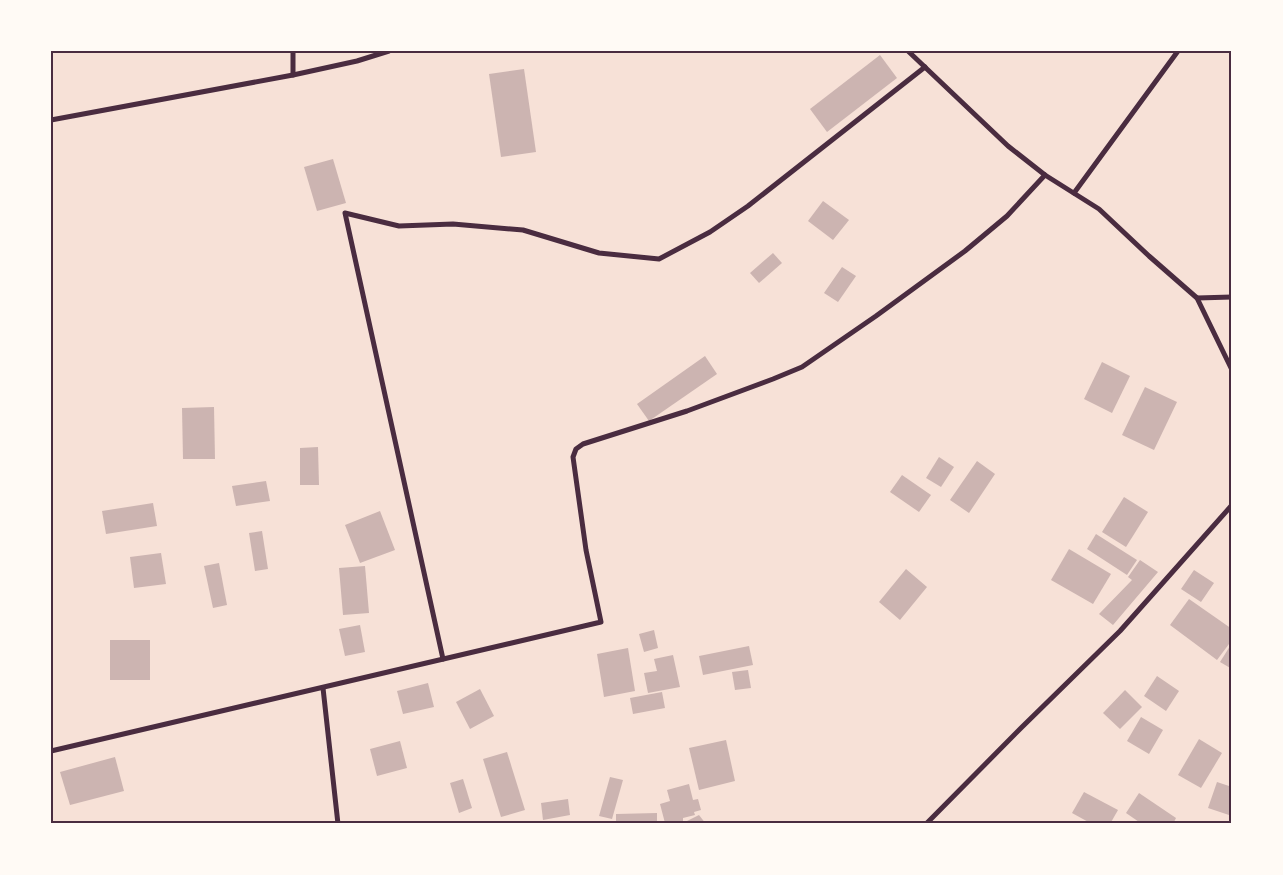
<svg xmlns="http://www.w3.org/2000/svg" width="1283" height="875" viewBox="0 0 1283 875" font-family="Arial,sans-serif">
<style>
.building{fill:#ccb4b1}
.lines{fill:none;stroke-linecap:round;stroke-linejoin:round}
.minor{stroke:#4a2c40;stroke-width:5}
.neatline{fill:none;stroke:#4a2c40;stroke-width:2}
</style>
<rect width="100%" height="100%" fill="#f7e1d7"/>
<g class="building">
<path d="M880,55l17,23 -70,54 -17,-23z"/>
<path d="M524,69l12,83 -35,5 -12,-83z"/>
<path d="M333,159l13,44 -29,8 -13,-44z"/>
<path d="M823,201l26,19 -16,20 -25,-19z"/>
<path d="M773,253l9,10 -23,20 -9,-10z"/>
<path d="M842,267l14,9 -18,26 -14,-9z"/>
<path d="M705,356l12,18 -68,47 -12,-17z"/>
<path d="M1102,362l28,14 -18,37 -28,-14z"/>
<path d="M1145,387l32,15 -23,48 -32,-15z"/>
<path d="M214,407l1,52h-32l-1,-51z"/>
<path d="M318,447l1,38h-19v-37z"/>
<path d="M939,457l15,10 -13,20 -15,-9z"/>
<path d="M977,461l18,13 -26,39 -19,-13z"/>
<path d="M902,475l29,20 -12,17 -29,-20z"/>
<path d="M266,481l4,20 -34,5 -4,-20z"/>
<path d="M1124,497l24,15 -22,35 -24,-15z"/>
<path d="M153,503l4,23 -51,8 -4,-23z"/>
<path d="M380,511l15,39 -35,13 -15,-38z"/>
<path d="M262,531l6,38 -13,2 -6,-38z"/>
<path d="M1096,534l41,26 -10,15 -40,-26z"/>
<path d="M1069,549l42,25 -18,30 -42,-24z"/>
<path d="M161,553l5,31 -32,4 -4,-31z"/>
<path d="M1140,560l18,12 -45,53 -14,-11 33,-34 -4,-3z"/>
<path d="M219,563l8,42 -14,3 -9,-42z"/>
<path d="M365,566l4,47 -26,2 -4,-47z"/>
<path d="M906,569l21,18 -27,33 -21,-18z"/>
<path d="M1194,570l20,13 -13,19 -20,-13z"/>
<path d="M1189,599l43,30v11l-15,20 -47,-35z"/>
<path d="M360,625l5,27 -20,4 -6,-27z"/>
<path d="M654,630l4,18 -14,4 -5,-18z"/>
<rect x="110" y="640" width="40" height="40"/>
<path d="M1232,643v26l-12,-7z"/>
<path d="M749,646l4,19 -50,10 -4,-19z"/>
<path d="M628,648l7,43 -31,6 -7,-43z"/>
<path d="M673,655l7,32 -32,6 -4,-20 13,-2 -3,-12z"/>
<path d="M748,670l3,18 -16,2 -3,-18z"/>
<path d="M1157,676l22,15 -13,20 -22,-15z"/>
<path d="M428,683l6,24 -31,7 -6,-23z"/>
<path d="M480,689l14,27 -24,13 -14,-27z"/>
<path d="M1125,690l17,17 -22,22 -17,-16z"/>
<path d="M662,692l3,16 -32,6 -3,-16z"/>
<path d="M1141,717l22,13 -14,24 -22,-13z"/>
<path d="M1199,739l23,14 -21,35 -23,-13z"/>
<path d="M726,740l9,41 -36,9 -10,-42z"/>
<path d="M400,741l7,27 -30,8 -7,-27z"/>
<path d="M507,752l18,58 -24,7 -18,-58z"/>
<path d="M115,757l9,34 -54,14 -10,-33z"/>
<path d="M610,777l13,3 -11,39 -13,-3z"/>
<path d="M463,779l9,29 -13,5 -9,-30z"/>
<path d="M1217,782l15,5v29l-24,-8z"/>
<path d="M689,784l4,16 5,-1 3,11 -7,2 1,3 -12,3v4l-6,2h-5l-1,-3 -6,2 -5,-19 10,-3 -3,-11z"/>
<path d="M1084,792l34,18 -8,14h-18l-20,-11z"/>
<path d="M1139,793l37,25 -3,6h-31l-16,-11z"/>
<path d="M568,799l2,16 -27,5 -2,-17z"/>
<path d="M657,813v11h-41v-10z"/>
<path d="M699,815l7,9h-25z"/>
</g>
<g class="lines">
<g class="minor">
<path d="M293,51v24"/>
<path d="M908,51l100,95 37,29 54,34 50,47 48,42 35,72"/>
<path d="M51,120l242,-45 64,-14 32,-10"/>
<path d="M1074,193l104,-142"/>
<path d="M1197,298l35,-1"/>
<path d="M443,659l-98,-446 54,13 54,-2 70,6 76,23 60,6 51,-27 38,-26 177,-139"/>
<path d="M323,688l15,136"/>
<path d="M51,751l550,-129 -15,-72 -13,-93 3,-8 7,-5 104,-33 86,-32 29,-12 74,-51 89,-65 42,-35 38,-41"/>
<path d="M926,824l95,-96 99,-97 112,-126"/>
</g>
</g>
<rect width="1283" height="875" fill="none" stroke="#fffaf5" stroke-width="105"/>
<rect x="52" y="52" width="1178" height="770" class="neatline"/>
</svg>
